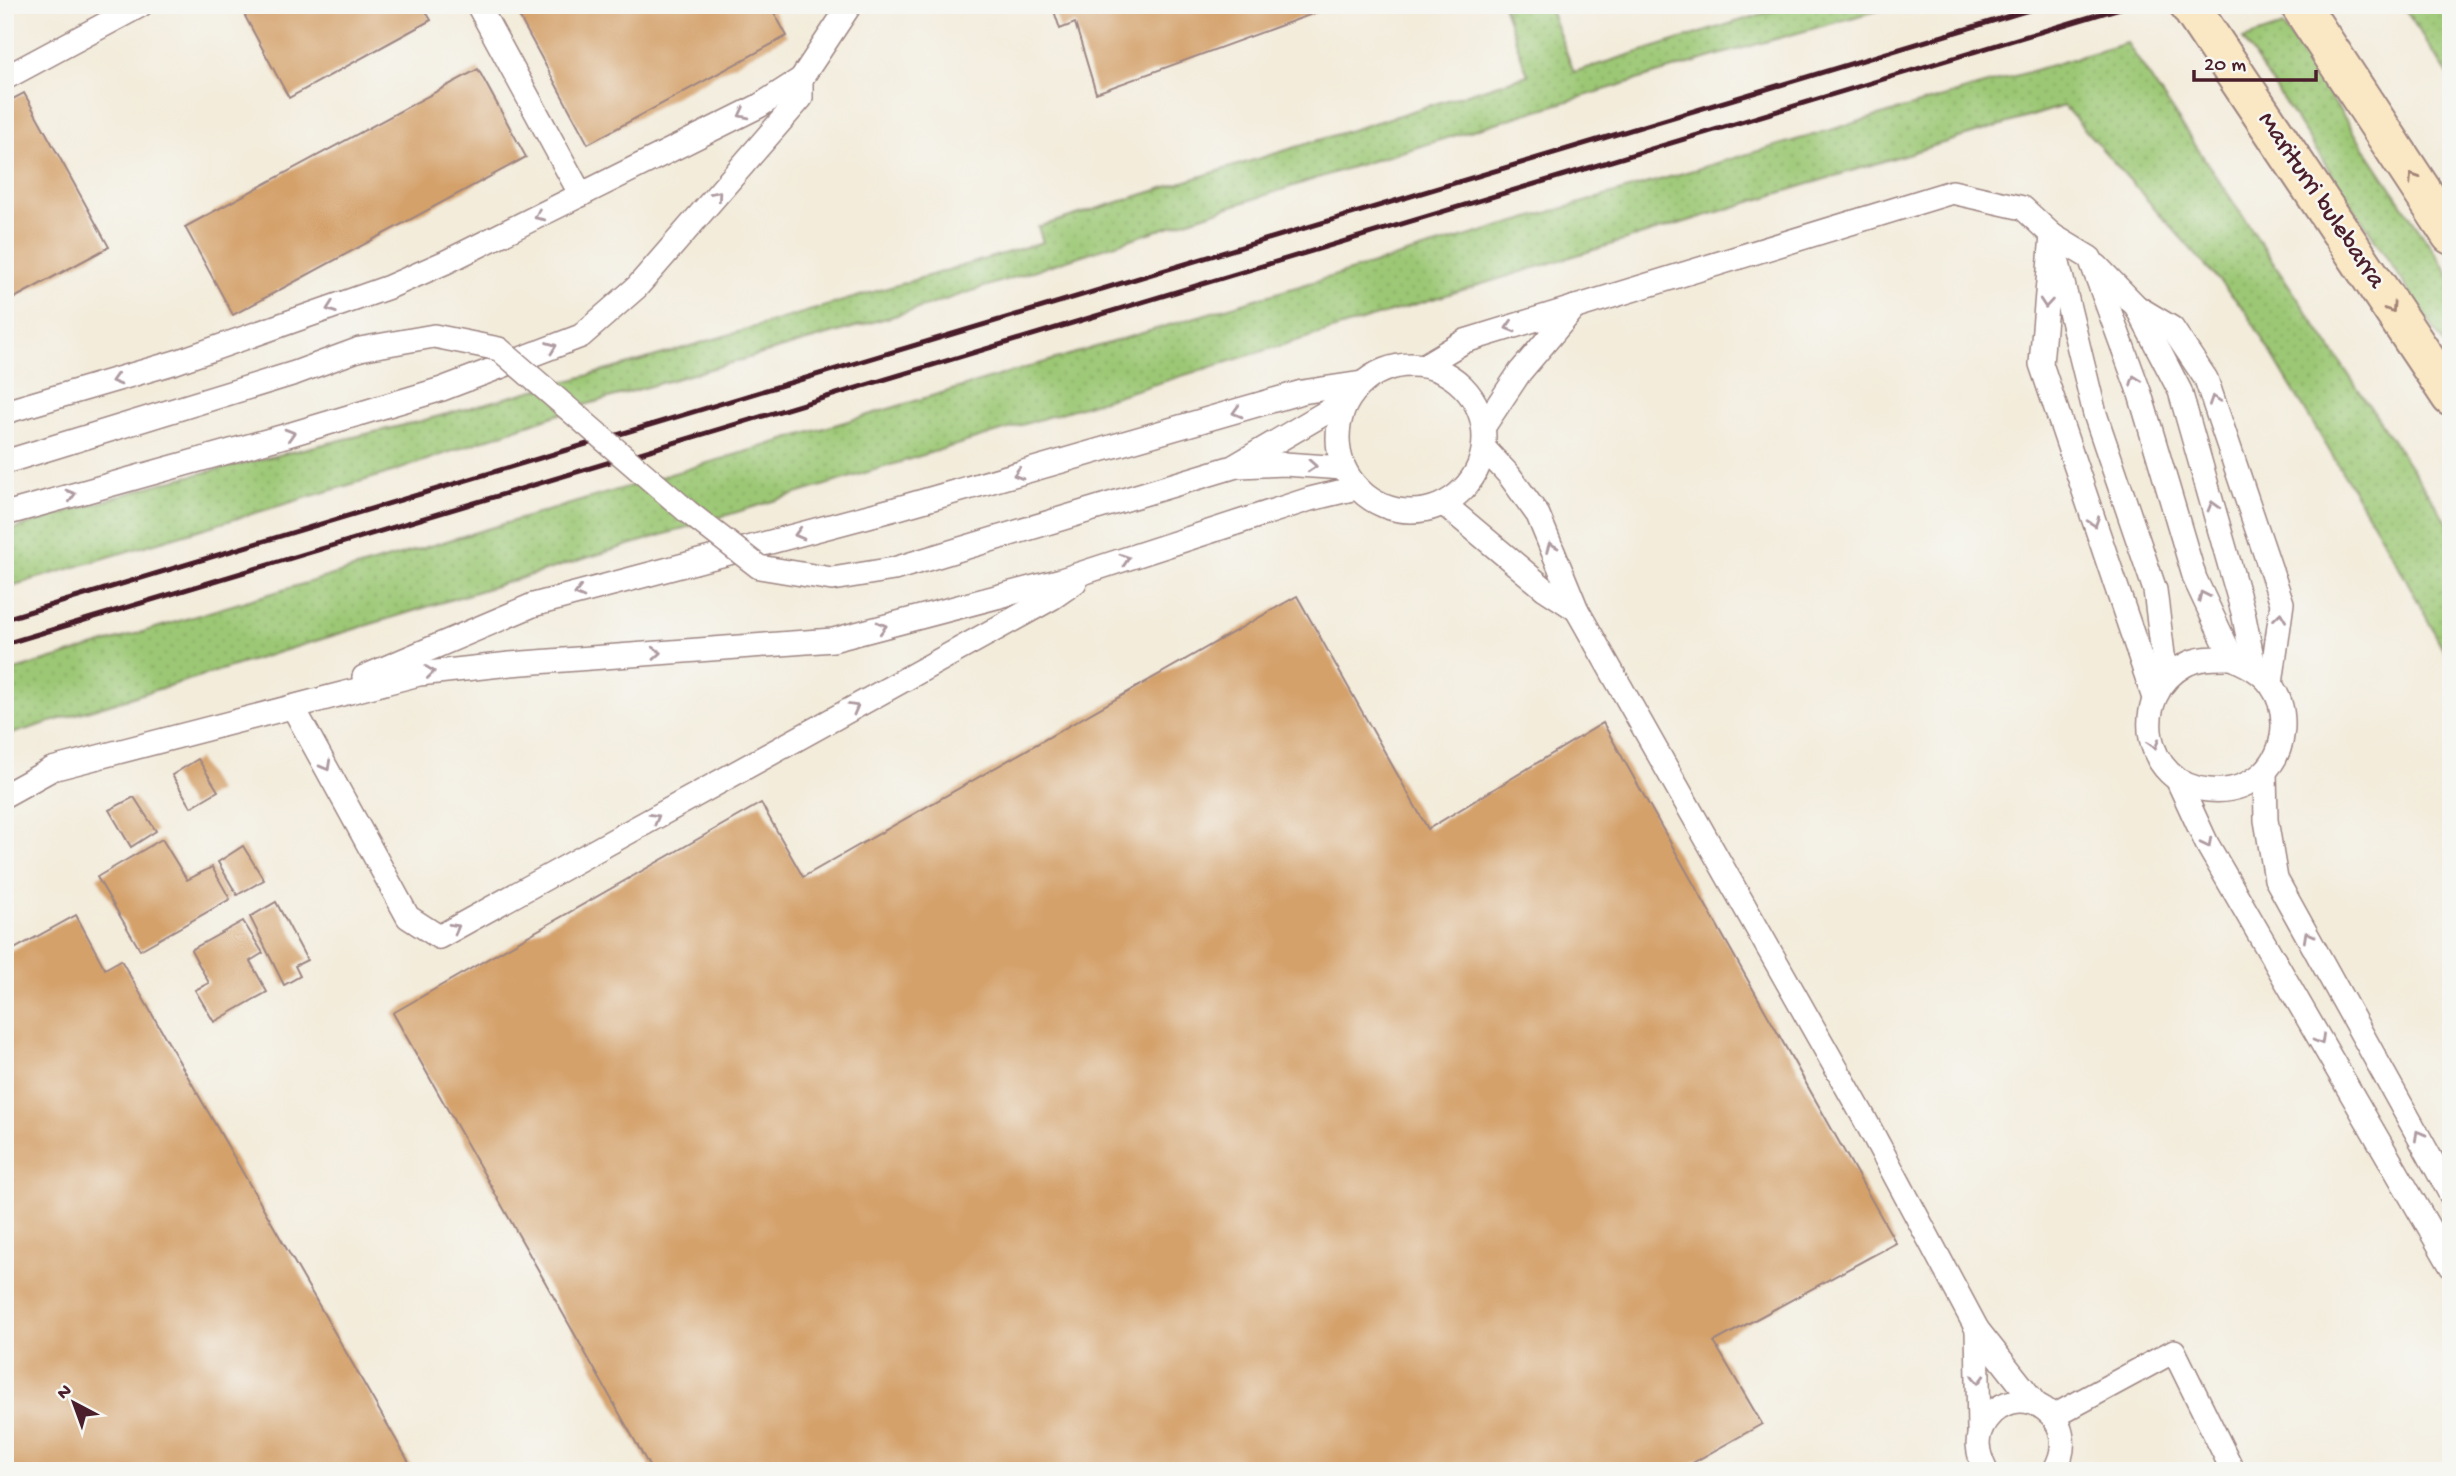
<svg xmlns="http://www.w3.org/2000/svg" width="2456" height="1476" viewBox="0 0 2456 1476" font-family="'Gochi Hand',sans-serif">
<style>
.grass{fill:url(#grass-dots);stroke:#737450;stroke-width:2}
.building{fill:#d4a16a}
.lines{fill:none;stroke-linecap:round;stroke-linejoin:round}
.lane-casing{stroke:#9e8683;stroke-width:26}
.secondary-casing{stroke:#9e8683;stroke-width:42}
.lane{stroke:#fff;stroke-width:23}
.secondary{stroke:#fae7c3;stroke-width:38}
.rail{stroke:#4a1f2b;stroke-width:5}
.lane-bridge-casing{stroke:#9e8683;stroke-width:26;stroke-linecap:butt}
.lane-bridge{stroke:#fff;stroke-width:23}
.oneway{stroke:#ae9aa0}
.oneway2{stroke:#a28377}
.labels{text-anchor:middle;dominant-baseline:central;stroke-width:5;stroke-linejoin:round;paint-order:stroke}
.street-label{font-size:26px;fill:#4a1f2b;stroke:#f6f6f2}
</style>
<defs>
<pattern id="grass-dots" width="8" height="8" patternUnits="userSpaceOnUse" patternTransform="scale(1.75)"><rect width="8" height="8" fill="#9cc875"/><path d="M2 2h.1M6 6h.1" fill="none" stroke="#88ab65" stroke-width="1.8" stroke-linecap="round"/></pattern>
</defs>
<rect width="100%" height="100%" fill="#f6f6f2"/>
<filter id="ink" filterUnits="userSpaceOnUse"><feTurbulence type="fractalNoise" baseFrequency=".0143" numOctaves="2"/><feDisplacementMap in="SourceGraphic" scale="14" xChannelSelector="R" yChannelSelector="G"/><feConvolveMatrix kernelMatrix="1 2 1 2 8 2 1 2 1" color-interpolation-filters="sRGB"/></filter>
<filter id="wash" filterUnits="userSpaceOnUse"><feTurbulence type="fractalNoise" baseFrequency=".00686" numOctaves="4" result="noise"/><feDisplacementMap in="SourceGraphic" scale="28" xChannelSelector="R" yChannelSelector="G"/><feGaussianBlur stdDeviation="1.57" result="paint"/><feColorMatrix in="noise" values="0 0 0 0 0 0 0 0 0 0 0 0 0 0 0 0 0 1.4 0 .05"/><feComposite in="paint" operator="in"/></filter>
<g filter="url(#wash)">
<rect width="100%" height="100%" fill="#f3ecdb"/>
<g class="grass">
<path d="M1503,5h45l26,67 217,-67h107l-176,49 -383,117 -428,140 -323,93 -196,68 -387,116v-56l156,-49 260,-62 205,-56 417,-123 -5,-15 490,-152z"/>
<path d="M2402,5h49v74z"/>
<path d="M2283,26l168,251v78l-208,-316z"/>
<path d="M2127,43l324,485v136l-47,-89 -159,-265 -181,-204 -2059,630v-63l1405,-420z"/>
</g>
<g id="blocks">
<g class="building">
<path d="M239,5h183l9,15 -142,78z"/>
<path d="M513,5h257l17,31 -199,108z"/>
<path d="M1052,5h282v1l-238,87 -21,-70 -15,6z"/>
<path d="M478,69l48,88 -293,158 -48,-88z"/>
<path d="M24,93l85,154 -104,56v-200z"/>
<path d="M1297,596l131,233 175,-106 293,520 -182,99 48,82 -84,47h-1026l-259,-458 368,-210 42,74z"/>
<path d="M198,759l20,32 -27,16 -19,-32z"/>
<path d="M134,797l22,34 -25,16 -22,-37z"/>
<path d="M162,839l25,41 25,-13 18,32 -90,51 -43,-73z"/>
<path d="M243,846l21,34 -27,15 -19,-33z"/>
<path d="M276,902l31,58 -12,6 5,10 -16,9 -34,-68z"/>
<path d="M76,915l29,54 16,-9 293,511h-409v-517z"/>
<path d="M243,921l20,32 -13,8 17,31 -53,30 -19,-32 14,-7 -18,-33z"/>
</g>
</g>
</g>
<g filter="url(#ink)">
<use href="#blocks" fill-opacity="0" stroke="#9e8683" stroke-width="2"/>
<g class="lines">
<defs>
<g id="lane">
<path d="M478,5l103,190"/>
<path d="M5,78l136,-73"/>
<path d="M2052,235l-11,129 113,334"/>
<path d="M2056,255l39,159 60,176 11,89"/>
<path d="M2097,266l39,40 44,85 63,221 11,55"/>
<path d="M2137,307l35,21 34,51 76,224 -11,81"/>
<circle cx="1411" cy="438" r="73"/>
<path d="M1425,365l40,-24 487,-149 71,16 29,27 38,23 50,136 55,185 37,79c15,7 29,13 39,27 18,25 16,66 -8,88 -15,13 -34,19 -54,17 -66,-5 -81,-94 -24,-125 14,-8 31,-7 47,-7"/>
<path d="M5,412l171,-50 213,-75 57,-25 313,-156 42,-27 49,-74"/>
<path d="M1484,426l36,-54 55,-65"/>
<path d="M1484,448l25,27 29,40 39,95 285,504 115,215 58,74"/>
<path d="M5,462l290,-89 65,-24"/>
<path d="M1239,466l45,-2 59,4"/>
<path d="M1444,504l101,85 32,21"/>
<path d="M5,514l283,-79 154,-46 139,-53 56,-49 164,-189v-19"/>
<path d="M894,569l339,-102 114,-67"/>
<path d="M364,677l169,-72 362,-96 407,-117 60,-9"/>
<path d="M293,707l115,210 31,20 613,-339 23,-16"/>
<path d="M2265,772l1,48 10,59 175,316"/>
<path d="M2178,781l29,63 244,422"/>
<path d="M5,795l47,-26 367,-95 91,-10 323,-24 228,-60 249,-81 46,-11"/>
<path d="M1977,1329l2,101"/>
<path d="M2054,1416l120,-65 59,120"/>
<path d="M1986,1471c-9,-18 -12,-34 0,-51 32,-45 100,-2 68,51"/>
</g>
<g id="secondary">
<path d="M2189,5l262,392"/>
<path d="M2300,5l151,230"/>
</g>
</defs>
<use href="#lane" class="lane-casing"/>
<use href="#secondary" class="secondary-casing"/>
<use href="#lane" class="lane"/>
<use href="#secondary" class="secondary"/>
<g class="rail">
<path d="M5,619l2041,-614"/>
<path d="M5,644l2125,-639"/>
</g>
<defs>
<path id="lane-bridge" d="M360,349l74,-13 65,13 189,163 71,55 73,12 62,-10"/>
</defs>
<use href="#lane-bridge" class="lane-bridge-casing"/>
<use href="#lane-bridge" class="lane-bridge"/>
</g>
<defs><path id="oneway-chevron" d="M-2-3.5L2.5 0L-2 3.5" fill="none" stroke-width="1.6" stroke-linecap="round" stroke-linejoin="round" transform="scale(1.75)"/></defs>
<g class="oneway">
<use href="#oneway-chevron" transform="translate(743 114) rotate(153)"/>
<use href="#oneway-chevron" transform="translate(717 195) rotate(-49)"/>
<use href="#oneway-chevron" transform="translate(539 216) rotate(154)"/>
<use href="#oneway-chevron" transform="translate(2046 303) rotate(95)"/>
<use href="#oneway-chevron" transform="translate(331 308) rotate(161)"/>
<use href="#oneway-chevron" transform="translate(1510 327) rotate(163)"/>
<use href="#oneway-chevron" transform="translate(552 347) rotate(-21)"/>
<use href="#oneway-chevron" transform="translate(116 380) rotate(164)"/>
<use href="#oneway-chevron" transform="translate(2135 380) rotate(-110)"/>
<use href="#oneway-chevron" transform="translate(2214 400) rotate(-109)"/>
<use href="#oneway-chevron" transform="translate(1237 412) rotate(164)"/>
<use href="#oneway-chevron" transform="translate(290 434) rotate(-16)"/>
<use href="#oneway-chevron" transform="translate(1312 466) rotate(4)"/>
<use href="#oneway-chevron" transform="translate(1018 474) rotate(164)"/>
<use href="#oneway-chevron" transform="translate(71 495) rotate(-16)"/>
<use href="#oneway-chevron" transform="translate(2213 506) rotate(-106)"/>
<use href="#oneway-chevron" transform="translate(2094 522) rotate(71)"/>
<use href="#oneway-chevron" transform="translate(799 534) rotate(165)"/>
<use href="#oneway-chevron" transform="translate(1551 547) rotate(-112)"/>
<use href="#oneway-chevron" transform="translate(1125 559) rotate(-18)"/>
<use href="#oneway-chevron" transform="translate(579 593) rotate(165)"/>
<use href="#oneway-chevron" transform="translate(2203 596) rotate(-115)"/>
<use href="#oneway-chevron" transform="translate(2280 617) rotate(-83)"/>
<use href="#oneway-chevron" transform="translate(882 627) rotate(-15)"/>
<use href="#oneway-chevron" transform="translate(657 653) rotate(-4)"/>
<use href="#oneway-chevron" transform="translate(430 672) rotate(-7)"/>
<use href="#oneway-chevron" transform="translate(854 708) rotate(-29)"/>
<use href="#oneway-chevron" transform="translate(2154 744) rotate(73)"/>
<use href="#oneway-chevron" transform="translate(326 766) rotate(61)"/>
<use href="#oneway-chevron" transform="translate(655 818) rotate(-29)"/>
<use href="#oneway-chevron" transform="translate(2207 843) rotate(63)"/>
<use href="#oneway-chevron" transform="translate(455 928) rotate(-29)"/>
<use href="#oneway-chevron" transform="translate(2308 936) rotate(-119)"/>
<use href="#oneway-chevron" transform="translate(2320 1040) rotate(60)"/>
<use href="#oneway-chevron" transform="translate(2419 1135) rotate(-119)"/>
<use href="#oneway-chevron" transform="translate(1978 1379) rotate(89)"/>
</g>
<g class="oneway2">
<use href="#oneway-chevron" transform="translate(2413 178) rotate(-123)"/>
<use href="#oneway-chevron" transform="translate(2391 308) rotate(56)"/>
</g>
</g>
<g class="labels">
<g class="street-label">
<text transform="translate(2320 201) rotate(56)">Mariturri bulebarra</text>
</g>
</g>
<rect width="2456" height="1476" fill="none" stroke="#f6f6f2" stroke-width="28"/>
<g transform="translate(74 1403) rotate(319)" stroke="#f6f6f2" stroke-width="5" paint-order="stroke">
<path d="M0-5L12 26L0 18L-12 26Z" fill="#4a1f2b"/>
<text y="-10" font-size="19" font-weight="bold" text-anchor="middle" fill="#4a1f2b">N</text>
</g>
<path d="M2194 70v10h122v-10" fill="none" stroke="#4a1f2b" stroke-width="3.5"/>
<text x="2204" y="70" font-size="21" fill="#4a1f2b" stroke="#f6f6f2" stroke-width="5" paint-order="stroke">20 m</text>
</svg>
